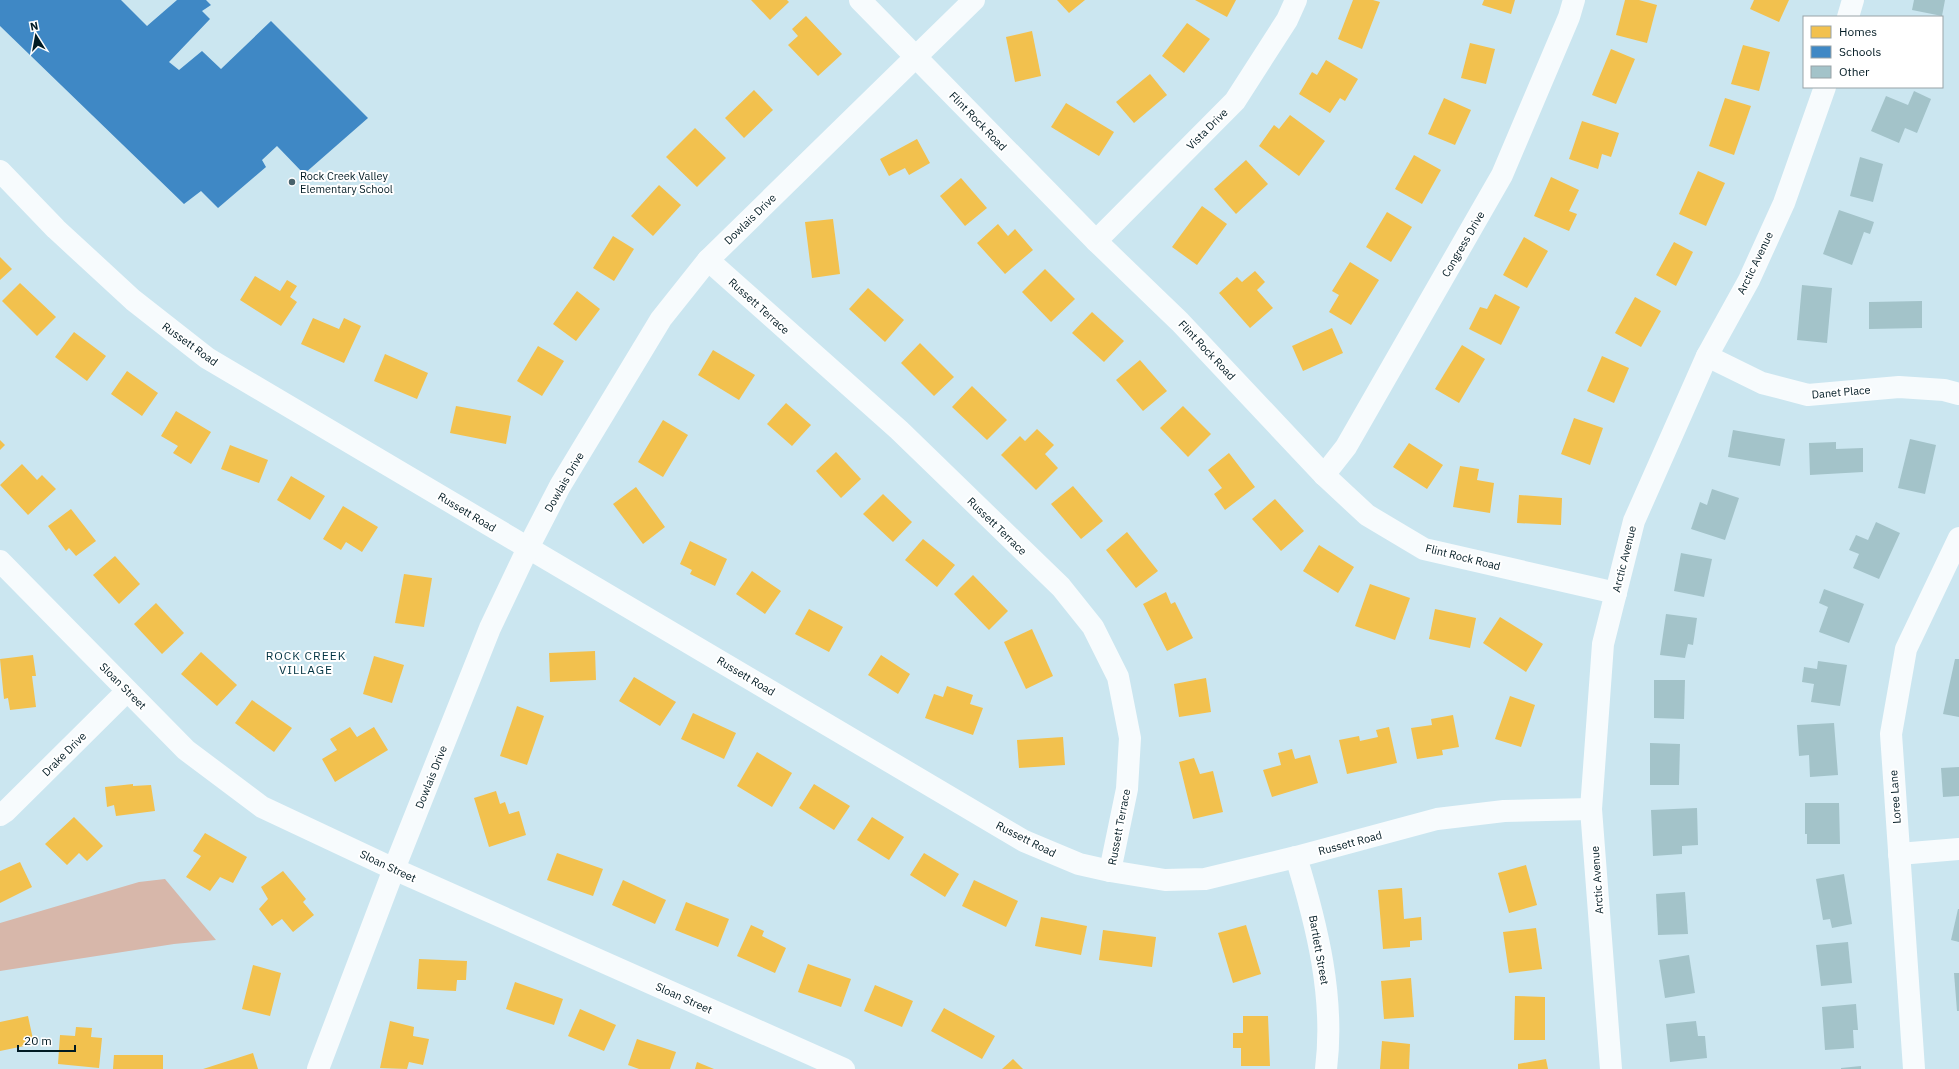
<svg xmlns="http://www.w3.org/2000/svg" width="1959" height="1069" viewBox="0 0 1959 1069" font-family="'IBM Plex Sans',sans-serif">
<style>
.forest{fill:#d7b7aa}
.homes{fill:#f2c14e}
.schools{fill:#3f88c5}
.building{fill:#a3c3c9}
.lines{fill:none;stroke-linecap:round;stroke-linejoin:round}
.minor{stroke:#f7fbfd;stroke-width:22}
.poi-dot{fill:#47616b;stroke:#fff;stroke-width:1.5}
.labels{text-anchor:middle;dominant-baseline:central;stroke-width:4;stroke-linejoin:round;paint-order:stroke}
.street-label{font-size:11px;fill:#001a23;stroke:#fff}
.poi-label{font-size:11px;fill:#001a23;stroke:#fff;text-anchor:start}
.neighbourhood-label{font-size:12px;letter-spacing:1px;fill:#003241;stroke:#fff}
</style>
<rect width="100%" height="100%" fill="#cbe6f0"/>
<path class="forest" d="M165,879l51,61 -42,4 -174,27v-48l139,-41z"/>
<g class="homes">
<path d="M751,0h36l2,2 -19,18z"/>
<path d="M1057,0h28l-16,13z"/>
<path d="M1195,0h41l-9,17z"/>
<path d="M1353,0h20l7,2 -18,47 -24,-10z"/>
<path d="M1484,0h31l-4,14 -29,-9z"/>
<path d="M1625,0h14l18,5 -10,38 -31,-8z"/>
<path d="M1754,0h35l-10,22 -29,-13z"/>
<path d="M806,16l36,38 -24,22 -30,-31 10,-9 -6,-7z"/>
<path d="M1187,23l23,16 -26,34 -22,-17z"/>
<path d="M1032,31l9,45 -26,6 -9,-45z"/>
<path d="M1470,43l25,6 -9,35 -25,-6z"/>
<path d="M1743,45l27,7 -11,39 -28,-7z"/>
<path d="M1611,49l24,10 -19,45 -24,-9z"/>
<path d="M1326,60l32,19 -13,22 -5,-3 -10,15 -31,-19 13,-22 5,3z"/>
<path d="M1150,74l17,21 -33,28 -18,-21z"/>
<path d="M754,90l19,20 -29,28 -19,-20z"/>
<path d="M1444,98l27,12 -16,35 -27,-11z"/>
<path d="M1725,98l26,8 -17,49 -25,-9z"/>
<path d="M1066,103l48,29 -15,24 -48,-29z"/>
<path d="M1290,115l35,26 -26,35 -40,-30 15,-21 5,4z"/>
<path d="M1582,121l37,12 -8,24 -9,-3 -4,15 -29,-10z"/>
<path d="M695,128l31,30 -29,29 -31,-30z"/>
<path d="M917,139l13,24 -21,12 -4,-7 -16,8 -9,-17z"/>
<path d="M1414,155l27,15 -19,34 -27,-15z"/>
<path d="M1246,160l22,24 -32,30 -22,-25z"/>
<path d="M1698,171l27,12 -19,43 -27,-12z"/>
<path d="M1551,177l28,13 -10,21 8,3 -8,17 -35,-15z"/>
<path d="M961,178l26,30 -22,18 -25,-30z"/>
<path d="M659,185l22,20 -28,31 -22,-20z"/>
<path d="M1202,206l25,18 -30,41 -25,-18z"/>
<path d="M1387,212l25,15 -21,35 -25,-15z"/>
<path d="M833,219l7,55 -28,4 -7,-56z"/>
<path d="M998,224l10,12 7,-7 18,21 -28,24 -28,-31z"/>
<path d="M613,236l21,13 -20,32 -21,-13z"/>
<path d="M1524,237l24,14 -21,37 -24,-13z"/>
<path d="M1674,242l19,10 -17,34 -20,-11z"/>
<path d="M0,257l12,12 -12,11z"/>
<path d="M1350,262l29,18 -28,45 -22,-13 10,-17 -7,-4z"/>
<path d="M1045,269l30,30 -24,23 -29,-30z"/>
<path d="M1255,271l10,11 -8,8 16,18 -23,20 -31,-35 18,-16 5,5z"/>
<path d="M255,276l25,15 7,-11 10,6 -7,11 7,5 -16,24 -41,-26z"/>
<path d="M20,283l36,34 -19,19 -35,-35z"/>
<path d="M868,288l36,32 -19,22 -36,-33z"/>
<path d="M577,291l23,18 -24,32 -23,-17z"/>
<path d="M1495,294l25,13 -19,38 -32,-16 11,-22 7,2z"/>
<path d="M1635,297l26,14 -20,36 -26,-14z"/>
<path d="M1092,312l32,29 -20,21 -32,-29z"/>
<path d="M313,318l26,11 5,-11 17,8 -17,37 -43,-19z"/>
<path d="M1332,328l11,25 -40,18 -11,-25z"/>
<path d="M74,332l32,24 -19,25 -32,-24z"/>
<path d="M920,343l34,34 -20,19 -33,-33z"/>
<path d="M1462,345l23,14 -26,44 -24,-14z"/>
<path d="M538,346l26,15 -22,35 -25,-15z"/>
<path d="M713,350l42,25 -16,25 -41,-25z"/>
<path d="M385,354l43,19 -11,26 -43,-18z"/>
<path d="M1602,356l27,12 -15,35 -27,-12z"/>
<path d="M1140,360l27,31 -24,20 -27,-31z"/>
<path d="M127,371l31,22 -16,23 -31,-22z"/>
<path d="M972,386l35,34 -20,20 -35,-33z"/>
<path d="M786,403l25,22 -19,21 -25,-22z"/>
<path d="M456,406l55,10 -5,28 -56,-11z"/>
<path d="M1183,406l28,28 -23,23 -28,-29z"/>
<path d="M176,411l35,21 -20,32 -18,-11 5,-7 -17,-10z"/>
<path d="M1574,418l29,10 -13,37 -29,-11z"/>
<path d="M663,420l25,15 -25,42 -25,-15z"/>
<path d="M1037,429l17,16 -9,9 13,14 -22,22 -35,-35 19,-19 5,5z"/>
<path d="M0,440l5,5 -5,5z"/>
<path d="M1409,443l34,22 -16,24 -34,-22z"/>
<path d="M230,445l38,15 -9,23 -38,-14z"/>
<path d="M836,452l25,27 -20,19 -25,-27z"/>
<path d="M1229,453l26,34 -30,23 -11,-16 8,-6 -14,-18z"/>
<path d="M22,464l15,16 5,-5 14,14 -28,26 -28,-30z"/>
<path d="M1460,466l19,3 -2,11 17,3 -4,30 -37,-6z"/>
<path d="M291,476l34,20 -15,24 -33,-20z"/>
<path d="M1073,486l30,35 -22,18 -30,-35z"/>
<path d="M636,487l29,40 -22,17 -30,-40z"/>
<path d="M883,494l29,28 -19,20 -30,-28z"/>
<path d="M1519,495l43,3 -1,27 -44,-2z"/>
<path d="M1275,499l29,32 -23,20 -29,-32z"/>
<path d="M343,506l35,21 -16,25 -16,-10 -5,8 -18,-11z"/>
<path d="M71,509l25,32 -20,15 -7,-8 -3,3 -18,-25z"/>
<path d="M1127,532l31,39 -22,17 -30,-38z"/>
<path d="M923,539l32,26 -18,22 -32,-27z"/>
<path d="M690,541l37,18 -12,27 -25,-12 2,-4 -12,-6z"/>
<path d="M1319,545l35,22 -16,26 -35,-22z"/>
<path d="M115,556l25,28 -21,20 -26,-29z"/>
<path d="M752,571l29,20 -16,23 -29,-20z"/>
<path d="M404,574l28,4 -8,49 -29,-4z"/>
<path d="M973,575l35,36 -19,19 -35,-36z"/>
<path d="M1370,584l40,14 -15,42 -40,-14z"/>
<path d="M1166,592l5,12 4,-2 18,36 -26,13 -24,-47z"/>
<path d="M156,603l28,30 -22,21 -28,-30z"/>
<path d="M809,609l34,18 -14,25 -34,-18z"/>
<path d="M1435,609l41,9 -6,30 -41,-9z"/>
<path d="M1500,617l43,27 -17,28 -43,-29z"/>
<path d="M1032,629l21,47 -27,13 -22,-47z"/>
<path d="M595,651l1,29 -46,2 -1,-29z"/>
<path d="M201,652l36,33 -20,21 -36,-32z"/>
<path d="M33,655l3,21h-4l4,31 -26,3 -2,-12 -4,1 -4,-40z"/>
<path d="M881,655l29,19 -12,20 -30,-19z"/>
<path d="M374,656l30,9 -12,38 -29,-9z"/>
<path d="M634,677l42,25 -16,24 -41,-25z"/>
<path d="M1206,678l5,34 -32,5 -5,-33z"/>
<path d="M947,686l26,9 -3,9 13,4 -10,27 -48,-17 9,-24 9,3z"/>
<path d="M1510,696l25,9 -14,42 -26,-8z"/>
<path d="M252,700l40,28 -18,24 -39,-29z"/>
<path d="M517,706l27,10 -17,49 -27,-9z"/>
<path d="M693,713l43,20 -12,26 -43,-20z"/>
<path d="M1453,715l6,32 -17,3 1,5 -26,4 -6,-31 21,-3 -1,-6z"/>
<path d="M350,727l7,10 17,-10 14,23 -53,32 -13,-23 15,-9 -7,-11z"/>
<path d="M1389,727l8,36 -50,11 -8,-34 20,-4 1,5 18,-4 -2,-7z"/>
<path d="M1063,737l2,28 -46,3 -2,-28z"/>
<path d="M1292,749l3,10 15,-4 8,28 -46,14 -9,-27 18,-5 -3,-12z"/>
<path d="M757,752l35,21 -20,34 -35,-21z"/>
<path d="M1194,758l6,16 13,-3 10,41 -30,7 -14,-57z"/>
<path d="M133,784v2l18,-1 4,26 -39,5 -2,-11 -7,2 -2,-20z"/>
<path d="M814,784l36,22 -16,24 -35,-22z"/>
<path d="M496,791l4,13 5,-2 4,12 10,-3 7,24 -37,12 -15,-49z"/>
<path d="M74,817l29,29 -16,15 -8,-8 -12,12 -22,-21z"/>
<path d="M872,817l32,20 -15,23 -32,-20z"/>
<path d="M205,833l42,24 -14,26 -13,-6 -10,14 -24,-14 15,-21 -8,-5z"/>
<path d="M557,853l46,16 -10,27 -46,-16z"/>
<path d="M924,853l35,21 -14,23 -35,-22z"/>
<path d="M20,862l12,25 -32,16v-32z"/>
<path d="M1526,865l11,40 -28,8 -11,-40z"/>
<path d="M283,871l23,28 -3,3 11,13 -21,17 -11,-13 -10,7 -13,-17 9,-10 -7,-12z"/>
<path d="M623,880l43,20 -11,24 -43,-19z"/>
<path d="M974,880l44,21 -12,26 -44,-21z"/>
<path d="M1402,888l2,31 17,-2 1,23 -12,1v6l-27,2 -5,-59z"/>
<path d="M686,902l43,17 -11,28 -43,-17z"/>
<path d="M1041,917l46,9 -6,29 -46,-9z"/>
<path d="M751,925l13,6 -2,5 24,12 -11,25 -38,-17z"/>
<path d="M1246,925l15,49 -28,9 -15,-50z"/>
<path d="M1536,928l6,41 -33,4 -6,-41z"/>
<path d="M1103,930l53,7 -4,30 -53,-7z"/>
<path d="M419,959l48,2 -1,19h-9l-1,11 -39,-2z"/>
<path d="M808,964l43,15 -10,28 -43,-15z"/>
<path d="M253,965l28,8 -11,43 -28,-7z"/>
<path d="M1411,978l3,39 -30,2 -3,-38z"/>
<path d="M515,982l48,17 -9,26 -48,-16z"/>
<path d="M875,985l38,16 -11,26 -38,-16z"/>
<path d="M1515,996l30,1v43h-31z"/>
<path d="M944,1008l51,28 -13,23 -51,-28z"/>
<path d="M580,1009l36,16 -12,26 -36,-15z"/>
<path d="M28,1016l6,28 -34,7v-29z"/>
<path d="M1243,1016h25l2,50h-29v-18h-8v-15h10z"/>
<path d="M390,1021l24,6 -1,9 16,3 -6,26 -14,-3 -2,7 -27,-1z"/>
<path d="M76,1027l16,1 -1,9 11,1 -3,30 -41,-4 2,-29 15,1z"/>
<path d="M637,1039l39,13 -6,17h-31l-11,-4z"/>
<path d="M1382,1041l28,3 -1,25h-29z"/>
<path d="M253,1053l5,16h-55z"/>
<path d="M114,1055h49v14h-50z"/>
<path d="M1013,1059l10,10h-21z"/>
<path d="M1546,1059l2,10h-30v-5z"/>
<path d="M697,1062l17,7h-19z"/>
</g>
<path class="schools" d="M0,0h121l26,26 30,-26h29l5,5 -9,6 8,8 -41,43 10,8 23,-19 19,18 50,-48 97,97 -64,56 -27,-28 -15,14 4,7 -48,41 -17,-17 -17,13 -184,-178z"/>
<g class="building">
<path d="M1914,0h31l-3,16 -30,-6z"/>
<path d="M1914,91l17,8 -14,34 -12,-5 -6,15 -28,-12 15,-35 22,9z"/>
<path d="M1860,157l23,7 -10,38 -23,-6z"/>
<path d="M1839,210l35,12 -4,12 -6,-2 -12,33 -29,-11z"/>
<path d="M1802,285l30,3 -5,55 -30,-3z"/>
<path d="M1922,301v27l-53,1v-27z"/>
<path d="M1733,430l52,9 -5,27 -52,-9z"/>
<path d="M1910,439l26,6 -11,49 -27,-6z"/>
<path d="M1836,442v7l27,-1v24l-53,3 -1,-32z"/>
<path d="M1712,489l27,9 -14,42 -34,-11 9,-27 7,3z"/>
<path d="M1876,522l24,11 -21,46 -26,-11 6,-14 -10,-4 7,-15 12,5z"/>
<path d="M1681,553l31,6 -8,38 -30,-6z"/>
<path d="M1824,589l40,15 -15,39 -30,-11 9,-25 -9,-4z"/>
<path d="M1666,614l31,4 -4,27 -5,-1 -3,14 -25,-3z"/>
<path d="M1955,659h4v58l-16,-3z"/>
<path d="M1818,661l29,4 -7,41 -29,-4 3,-18 -12,-2 2,-15 13,2z"/>
<path d="M1654,680h31l-1,39 -30,-1z"/>
<path d="M1834,723l4,52 -28,2 -1,-22 -10,1 -2,-31z"/>
<path d="M1650,743l30,1 -1,41h-29z"/>
<path d="M1959,767v29l-16,1 -2,-29z"/>
<path d="M1805,803h34l1,41h-33v-10h-2z"/>
<path d="M1697,808l1,37 -16,1v8l-29,2 -2,-46z"/>
<path d="M1844,874l8,50 -20,4 -2,-9 -7,1 -7,-41z"/>
<path d="M1685,892l3,42 -30,1 -2,-41z"/>
<path d="M1958,909h1v33l-8,-2z"/>
<path d="M1848,942l4,41 -31,3 -5,-41z"/>
<path d="M1689,955l6,38 -30,5 -6,-38z"/>
<path d="M1954,973h5v38h-2z"/>
<path d="M1856,1004l2,26h-5l1,18 -29,2 -3,-43z"/>
<path d="M1696,1021l2,15h7l2,22 -37,4 -4,-38z"/>
<path d="M1861,1066v3h-20v-1z"/>
</g>
<g class="lines">
<g class="minor">
<path d="M860,0l236,241 84,81 144,153 43,40 57,34 192,44"/>
<path d="M1848,17l5,-17"/>
<path d="M0,171l56,58 77,71 74,58 817,483 55,23 31,7 55,9 40,-1 91,-22 141,-38 67,-8 87,-2"/>
<path d="M1096,241l139,-140 52,-81 9,-20"/>
<path d="M708,260l191,170 162,157 32,40 25,50 12,61 -3,51 -17,82"/>
<path d="M1707,356l55,27 46,12 91,-8 45,3 15,4"/>
<path d="M1324,475l22,-28 156,-272 67,-158 5,-17"/>
<path d="M0,561l186,189 76,57 132,62 450,200"/>
<path d="M0,815l6,-4 121,-120"/>
<path d="M1899,854l60,-5"/>
<path d="M1296,857c21,68 39,141 30,212"/>
<path d="M318,1069l76,-200 96,-241 38,-80 32,-62 101,-167 47,-59 266,-260"/>
<path d="M1611,1069l-20,-260 12,-165 31,-123 73,-165 42,-76 35,-77 41,-116"/>
<path d="M1914,1069l-23,-335 15,-85 53,-111"/>
</g>
</g>
<circle class="poi-dot" cx="292" cy="182" r="4"/>
<g class="labels">
<g class="street-label">
<text transform="translate(978 121) rotate(46)">Flint Rock Road</text>
<text transform="translate(1207 129) rotate(-45)">Vista Drive</text>
<text transform="translate(750 219) rotate(-44)">Dowlais Drive</text>
<text transform="translate(1463 244) rotate(-60)">Congress Drive</text>
<text transform="translate(1755 263) rotate(-64)">Arctic Avenue</text>
<text transform="translate(759 306) rotate(42)">Russett Terrace</text>
<text transform="translate(190 344) rotate(36)">Russett Road</text>
<text transform="translate(1207 350) rotate(47)">Flint Rock Road</text>
<text transform="translate(1841 392) rotate(-5)">Danet Place</text>
<text transform="translate(564 482) rotate(-60)">Dowlais Drive</text>
<text transform="translate(467 512) rotate(31)">Russett Road</text>
<text transform="translate(997 526) rotate(44)">Russett Terrace</text>
<text transform="translate(1463 557) rotate(14)">Flint Rock Road</text>
<text transform="translate(1624 559) rotate(-76)">Arctic Avenue</text>
<text transform="translate(746 676) rotate(31)">Russett Road</text>
<text transform="translate(123 686) rotate(45)">Sloan Street</text>
<text transform="translate(64 754) rotate(-45)">Drake Drive</text>
<text transform="translate(431 777) rotate(-68)">Dowlais Drive</text>
<text transform="translate(1895 797) rotate(-94)">Loree Lane</text>
<text transform="translate(1119 827) rotate(-79)">Russett Terrace</text>
<text transform="translate(1026 839) rotate(27)">Russett Road</text>
<text transform="translate(1350 843) rotate(-15)">Russett Road</text>
<text transform="translate(388 866) rotate(25)">Sloan Street</text>
<text transform="translate(1597 880) rotate(-94)">Arctic Avenue</text>
<text transform="translate(1319 950) rotate(80)">Bartlett Street</text>
<text transform="translate(684 998) rotate(24)">Sloan Street</text>
</g>
<g class="poi-label">
<text x="300" y="176">Rock Creek Valley<tspan x="300" dy="13">Elementary School</tspan></text>
</g>
<g class="neighbourhood-label">
<text x="306" y="655">ROCK CREEK<tspan x="306" dy="14">VILLAGE</tspan></text>
</g>
</g>
<rect x="1803" y="16" width="140" height="72" fill="#ffffff" stroke="#99a3a7"/>
<rect x="1811" y="26" width="20" height="12" fill="#f2c14e" stroke="#99a3a7"/>
<text x="1839" y="36" font-size="12" fill="#001a23">Homes</text>
<rect x="1811" y="46" width="20" height="12" fill="#3f88c5" stroke="#99a3a7"/>
<text x="1839" y="56" font-size="12" fill="#001a23">Schools</text>
<rect x="1811" y="66" width="20" height="12" fill="#a3c3c9" stroke="#99a3a7"/>
<text x="1839" y="76" font-size="12" fill="#001a23">Other</text>
<g transform="translate(36 36) rotate(349)" stroke="#ffffff" stroke-width="3" paint-order="stroke">
<path d="M0-3L7 15L0 10L-7 15Z" fill="#001a23"/>
<text y="-6" font-size="11" font-weight="bold" text-anchor="middle" fill="#001a23">N</text>
</g>
<path d="M18 1045v6h57v-6" fill="none" stroke="#001a23" stroke-width="2"/>
<text x="24" y="1045" font-size="12" fill="#001a23" stroke="#ffffff" stroke-width="3" paint-order="stroke">20 m</text>
</svg>
